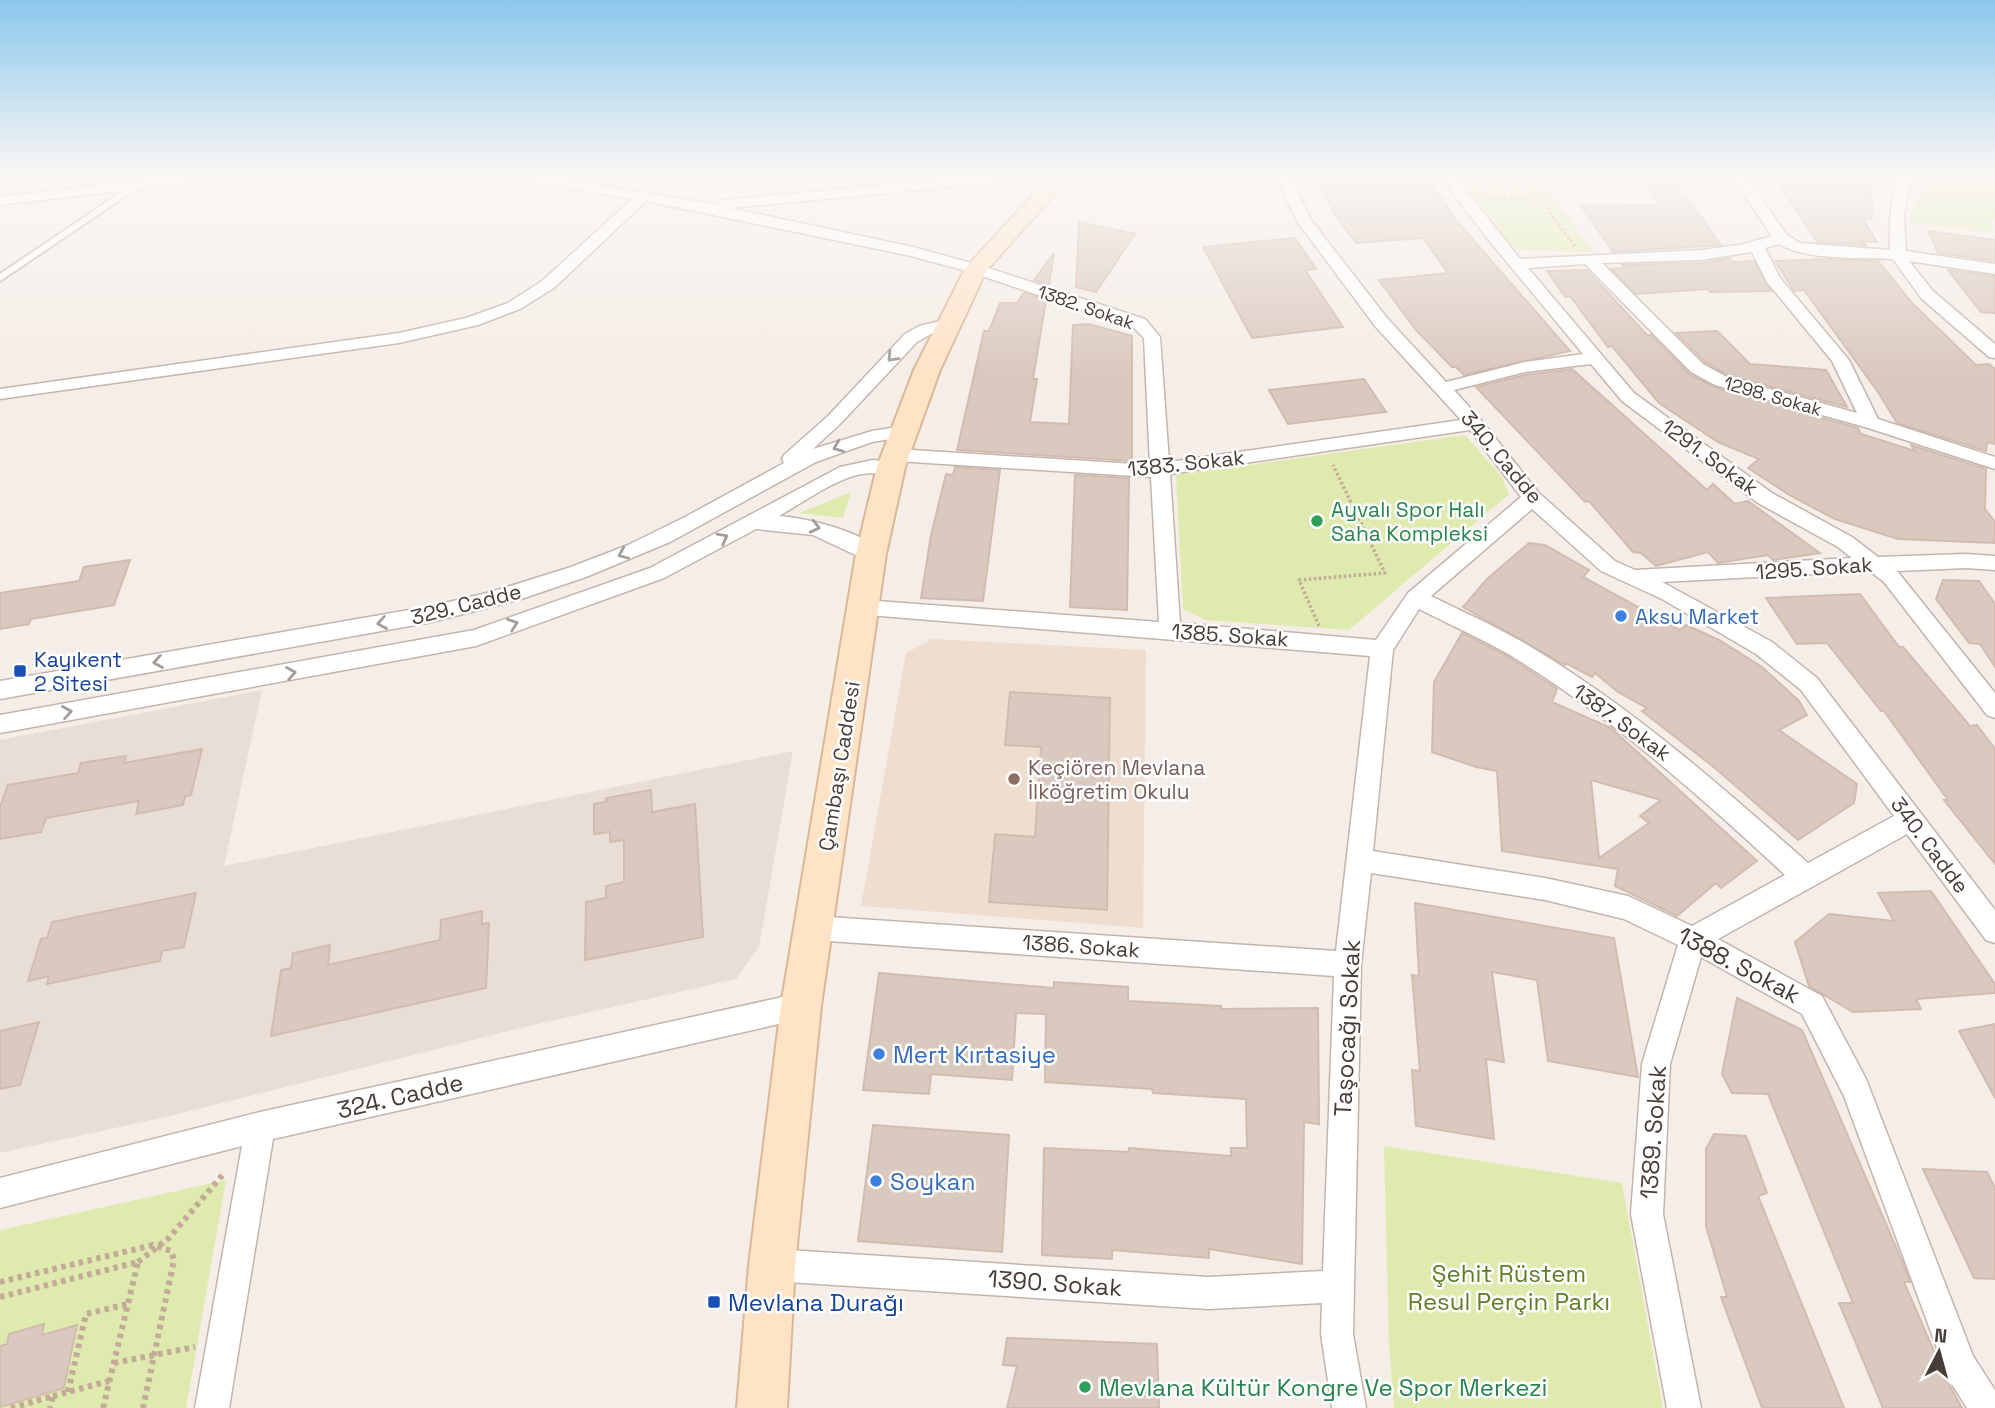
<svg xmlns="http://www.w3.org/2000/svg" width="1995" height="1408" viewBox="0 0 1995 1408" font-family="'Space Grotesk',sans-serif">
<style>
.residential{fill:#e9ded5}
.education{fill:#efded0}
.green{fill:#dfebae}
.building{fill:#dac9bf;stroke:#d2bbaf;stroke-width:2;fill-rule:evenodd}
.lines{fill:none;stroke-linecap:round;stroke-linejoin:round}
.service-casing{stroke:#c4b5ac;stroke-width:4}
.minor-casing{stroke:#c4b5ac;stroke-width:3}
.secondary-casing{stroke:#dbb796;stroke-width:4}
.path-far2{stroke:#c3aa99;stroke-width:2.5;stroke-dasharray:2.5 2.5;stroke-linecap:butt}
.path-far1{stroke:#c3aa99;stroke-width:3.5;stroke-dasharray:2.5 2.5;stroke-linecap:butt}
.path{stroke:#c3aa99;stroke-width:6;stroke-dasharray:4.5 4.5;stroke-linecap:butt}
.service{fill:#fff;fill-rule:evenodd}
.minor{fill:#fff;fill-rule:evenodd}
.secondary{fill:#ffe3c7;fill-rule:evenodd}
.oneway{stroke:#a49e9a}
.leisure-dot{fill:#2e9e5b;stroke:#fff;stroke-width:2.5}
.shop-dot{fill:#3f7fe0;stroke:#fff;stroke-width:2.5}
.transit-dot{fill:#1a4fb4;stroke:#fff;stroke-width:2.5}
.education-dot{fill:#8d6e63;stroke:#fff;stroke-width:2.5}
.labels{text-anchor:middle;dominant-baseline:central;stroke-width:5;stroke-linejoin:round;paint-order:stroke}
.far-street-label{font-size:18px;fill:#483c36;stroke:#fff}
.street-label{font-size:21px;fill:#483c36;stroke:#fff}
.leisure-label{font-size:21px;fill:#27864d;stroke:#fff;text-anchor:start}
.shop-label{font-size:21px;fill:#366cbe;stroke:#fff;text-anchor:start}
.transit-label{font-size:21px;fill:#164399;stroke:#fff;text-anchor:start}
.education-label{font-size:21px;fill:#785e54;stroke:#fff;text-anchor:start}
.near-street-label{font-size:24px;fill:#483c36;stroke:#fff}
.near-shop-label{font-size:24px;fill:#366cbe;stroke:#fff;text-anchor:start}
.near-park-label{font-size:24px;fill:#5d7e25;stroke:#fff}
.near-transit-label{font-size:24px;fill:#164399;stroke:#fff;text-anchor:start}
.near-leisure-label{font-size:24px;fill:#27864d;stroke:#fff;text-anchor:start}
</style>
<rect width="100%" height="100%" fill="#f5ede7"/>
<path class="residential" d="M262,690l-38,176 569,-115 -34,196 -23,32 -216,49 -350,88 -170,37v-413z"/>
<path class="education" d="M932,639l214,11 -3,278 -282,-22 45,-253z"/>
<g class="green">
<path d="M1462,175h83l11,26 38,51 -80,-3 -43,-51z"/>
<path d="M1925,175l70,9v37h-3l1,12 -84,-11z"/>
<path d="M1465,435l36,41 8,18 -160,136 -143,-10 -23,-11 -7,-134z"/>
<path d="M851,492l-8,26 -44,-5z"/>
<path d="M1384,1146l238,37 41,225h-269l-5,-63z"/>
<path d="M226,1180l-40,228h-186v-178z"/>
</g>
<g class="building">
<path d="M1315,175h39l2,5 72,-3 28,43 114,131 -106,24 -8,-8h-4l-36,-37 -37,-50 69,-7 -25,-35 -67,5 -20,-27z"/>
<path d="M1639,175h32l50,70 -108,7 -32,-46 78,-1z"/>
<path d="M1773,175h98l1,43 -9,1 14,23 -15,-1 4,4 -49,-3z"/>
<path d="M1079,222l56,12 -39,58 -20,-5z"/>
<path d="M1928,231l67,9v21l-57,-8z"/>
<path d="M1295,238l21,31 -11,1 38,57 -91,11 -49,-91z"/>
<path d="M1054,253l-5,32 -15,-5z"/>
<path d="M1730,258l3,4 21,-1 17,30 -61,1 -2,-3 -72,5 -25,-25 14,-1 -3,-3 79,-2z"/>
<path d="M1830,259l48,2 34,42 64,62 13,-1 6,5v75l-8,-2 -1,9 -89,-28 -19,-31 -74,-102 -10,1 -19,-30z"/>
<path d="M1587,270l60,65h4l38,39 25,13 144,41 3,6 54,17 -4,-6 75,24 -1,40 10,13v21l-97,-4 -63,-20 -44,-23 -43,-28 11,-9 -41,-17 -59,-39 -47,-57 -4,1 -38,-51 -5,1 -18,-26z"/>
<path d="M1948,270l47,6v37l-14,-1z"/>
<path d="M1024,293l22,7 -13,79h4l-7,43 39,2 4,-99 16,-1 43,12v125l-175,-11 27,-119h5l11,-28h17z"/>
<path d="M1717,331l33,33 76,6 21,37 -119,-32 -23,-13 -29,-29z"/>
<path d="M1572,369l135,121 6,-6 22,20 13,-3 72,52 -47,7 -5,-5 -50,8 -10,-11 -52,14 -15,-13 -8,-1 -44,-51 -4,1 -109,-115 49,-12z"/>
<path d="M1364,379l22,33 -98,12 -19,-34z"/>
<path d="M955,467l45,3 -17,131 -62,-3 10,-63 15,-61 7,1z"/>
<path d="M1075,475l54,3 -2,132 -57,-3z"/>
<path d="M1529,543l16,2 44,25 -6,7 97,53 6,-5 33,15 43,27 37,34 8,14 -28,15 78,54 -3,19 -56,37 -83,-72 -73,-57 5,-3 -29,-16 -23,-19 -3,4 -26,-14 -1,2 -102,-58 24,-28z"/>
<path d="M130,560l-16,45 -83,14 -2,5 -29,5v-36l79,-12 5,-14z"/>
<path d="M1943,580l36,1 16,23v63l-15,-23 -11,-1 -33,-44z"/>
<path d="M1860,594l39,53h4l67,79 7,-1 18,24v115l-51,-64h4l-64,-89h-3l-54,-68 -30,1 -31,-46z"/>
<path d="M1462,633l47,24 48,32 -5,13 59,26 146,133 -36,27 -5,-5 -39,33 -62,-30 3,-17 -116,-18 -5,-80 -21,-4 -44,-15 2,-70zM1591,780l70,20 -21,16 9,7 -50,35z"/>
<path d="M1010,692l100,6 -3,212 -118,-8 6,-68 40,3 6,-90 -36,-2z"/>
<path d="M202,749l-11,46 -6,1 -2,9 -47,9 3,-13 -93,17 -5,14 -41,7v-32l8,-22 70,-12 3,-10 45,-7 -2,7z"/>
<path d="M651,790l1,22 43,-8 8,133 -118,23 1,-58 20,-4v-12l18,-4v-42l-14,2v-10l-16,2v-30l12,-2v-4z"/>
<path d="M1931,891l64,93v9l-79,6 5,10 -68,3 -44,-26 -14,-44 34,-28 65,7 -16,-28z"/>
<path d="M196,893l-12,54 -22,4 -2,10 -113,23 2,-8 -21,5 13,-42 6,-1 5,-16z"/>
<path d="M1415,903l199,35 24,139 -90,-16 -11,-81 -45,-8 12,90 -18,-3 8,80 -78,-13 -4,-56 8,1 -8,-96 7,1z"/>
<path d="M482,911v13l7,-1 -3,65 -215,48 10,-66 10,-2 2,-15 37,-8 -2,20 112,-25 1,-20z"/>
<path d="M879,973l175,15v-6l74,5v14l93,5v3l97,-1 1,116 -15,-2 -2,142 -93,-15v9l-97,-8v9l-70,-4 2,-107 85,4v-4l102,8v-8h16l-1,-49 -93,-6 -1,-4 -107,-7 1,-68 -30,-1 -4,67 -81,-6 -2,20 -66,-4z"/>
<path d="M1737,998l65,32 101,233 7,19h-6l42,97 16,29h-79l-44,-105h14l-85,-209 -36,-1 -10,-19z"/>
<path d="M39,1022l-19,63 -20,4v-58z"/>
<path d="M1995,1024v74l-36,-67z"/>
<path d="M873,1125l136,10 -7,117 -144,-11z"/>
<path d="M1714,1134l32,2 21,57 -9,3 86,212h-82l-41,-111h6l-21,-71v-77z"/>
<path d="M1923,1169l64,3 8,16v91l-21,-1z"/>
<path d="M44,1324l-2,11 35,-10 -13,63 -64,19v-61l7,-2 2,-10z"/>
<path d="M1007,1338l150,6 2,64h-152l10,-42 -14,-1z"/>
</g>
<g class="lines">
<defs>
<path id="service" d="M135,183l7,2 -142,96v-7z"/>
<g id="minor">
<path d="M187,175h40l-7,4 -220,26v-8z"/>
<path d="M507,175h30l181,30 1,-4 5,-1 270,-25h44l-7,4 -301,29 183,39 69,19 163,53 15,18 9,125 292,-42 -86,-94 -78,-105 -22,-46h14l22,45 76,98 59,64 79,-20 58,-8 -96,-116 -41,-54 -3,-9h14l3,8 60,76 181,-9 39,-5 32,-9 -41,-61h14l42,60 13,8 90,7v-34l7,-41h14l-7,41 2,35 89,13v10l-86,-13 24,30 62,53v14l-6,-1 -68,-59 -28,-39c-34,-2 -85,2 -114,-15l-14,4 15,30 69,82 29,59 117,38v12l-130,-42 -150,-42 -24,-13 -106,-108 -57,4 106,125 138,100 80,44 26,20 88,-3 29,2v14l-29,-2 -69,3 98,122v25l-8,-3 -103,-133 -14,-11 -208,11 110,60 45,36 178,232v33l-9,-3 -79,-106 -189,105 104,57 44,83 107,277 22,34v18h-28l-19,-30 -104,-282 -42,-82 -101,-57 -31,107 -7,150 38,194h-34l-36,-194 11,-150 36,-119 -54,-26 -79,-19 -174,-27 -10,91 -8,370 13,74h-34l-11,-74 1,-31 -114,6 -436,-28 -11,-5 -5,-11 5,-11 11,-5 436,28 115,-6 11,-295 -520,-36 -9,-3 -4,-9 4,-9 9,-3 522,35 34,-295 -514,-42 -4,-6 4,-6 7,-2 296,22 -8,-145 -255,-16 -7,-2 -2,-4 2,-4 7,-2 254,16 -6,-127 -11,-11 -163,-55 -59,-16 -265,-55 -92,87 -34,21 -42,16 -79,18 -399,56v-10l399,-56 67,-15 42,-15 34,-22 90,-82 -118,-20zM1752,252l15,30 65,79 25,52 -130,-36 -24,-13 -101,-101 99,-3zM1591,364l31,37 136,102 80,44 14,11 -217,12 -20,-9 -76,-68 -58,-73 -27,-30 71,-18zM1470,430l51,67 -113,96 -32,47 -196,-17 -10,-149zM1532,509l69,62 61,28 94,55 45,36 93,126 -86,47c-89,-79 -179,-158 -282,-219 -31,-18 -63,-32 -95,-48zM1419,609c30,15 61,29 91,46 100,61 189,140 275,220l-93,51 -64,-30 -83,-18 -172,-27 20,-201z"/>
<path d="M1986,175h9v4l-7,-1z"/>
<path d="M949,319l8,5 -2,4 -24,6 -14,8 -77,82 -27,25 59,-18 32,-5 9,6 -3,4 -38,6 -56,20 -146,80 -84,35 -65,22 -89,23 -432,77v-18l432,-75 59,-14 80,-25 57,-22 57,-28 99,-54 -2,-4 2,-4 44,-39 77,-82 14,-8z"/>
<path d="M873,460l25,3 2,4 -2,4c-15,4 -30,0 -45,5 -25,8 -51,27 -74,40 25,2 88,15 102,38l-3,5h-14l-51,-24 -57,-6 -92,49 -188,68 -476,87v-18l474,-85 176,-62 190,-101z"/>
<path d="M801,993l10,4 4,9 -4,9 -10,4 -528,120 -44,269h-34l47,-262 -242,62v-30l260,-66z"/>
</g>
<path id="secondary" d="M1051,175h21l-86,96 -46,99 -35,97 -19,87 -65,452 -26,259 -8,143h-50l12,-143 32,-259 75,-452 21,-87 37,-97 51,-101z"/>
</defs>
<use href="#service" class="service-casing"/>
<use href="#minor" class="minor-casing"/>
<use href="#secondary" class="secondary-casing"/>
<g class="path-far2">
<path d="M1481,175l8,23 54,3"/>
<path d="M1505,175l7,24"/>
<path d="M1535,175l15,38 25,33"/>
<path d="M1484,182l23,1"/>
</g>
<path class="path-far1" d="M1319,626l-20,-46 86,-7 -52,-108"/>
<g class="path">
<path d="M138,1262l31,-24 56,-66"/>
<path d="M0,1282l153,-37 18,6 3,9 -31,148"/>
<path d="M0,1297l138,-35 -35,146"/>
<path d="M114,1363l81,-16"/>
<path d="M68,1392l18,-78 42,-10"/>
<path d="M53,1396l56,-15"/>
<path d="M11,1408l42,-12 -3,12"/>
</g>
<use href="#service" class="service"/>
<use href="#minor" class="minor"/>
<use href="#secondary" class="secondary"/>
</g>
<defs><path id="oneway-chevron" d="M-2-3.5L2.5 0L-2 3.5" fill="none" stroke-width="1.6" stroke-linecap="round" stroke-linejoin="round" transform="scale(1.75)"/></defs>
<g class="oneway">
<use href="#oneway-chevron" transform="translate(892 357) rotate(133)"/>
<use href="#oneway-chevron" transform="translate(838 447) rotate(158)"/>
<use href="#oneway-chevron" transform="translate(815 527) rotate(14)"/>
<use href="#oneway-chevron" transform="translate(723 538) rotate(-28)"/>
<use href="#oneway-chevron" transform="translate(623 554) rotate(157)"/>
<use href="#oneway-chevron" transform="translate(382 623) rotate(170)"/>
<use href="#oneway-chevron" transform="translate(513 624) rotate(-20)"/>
<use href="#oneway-chevron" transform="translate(158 662) rotate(170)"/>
<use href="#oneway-chevron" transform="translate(291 673) rotate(-10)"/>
<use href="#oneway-chevron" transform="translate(67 712) rotate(-10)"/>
</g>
<linearGradient id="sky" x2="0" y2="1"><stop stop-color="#8bc8ed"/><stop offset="0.47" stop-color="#faf7f4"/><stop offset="1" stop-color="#faf7f4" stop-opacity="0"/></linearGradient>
<rect width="1995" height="372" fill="url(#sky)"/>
<g class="leisure-dot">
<circle cx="1317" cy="521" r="7"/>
<circle cx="1085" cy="1387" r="7"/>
</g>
<g class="shop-dot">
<circle cx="1621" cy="616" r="7"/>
<circle cx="879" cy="1054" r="7"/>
<circle cx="876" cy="1181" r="7"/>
</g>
<g class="transit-dot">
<rect x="13" y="664" width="14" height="14" rx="3.5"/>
<rect x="707" y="1295" width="14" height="14" rx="3.5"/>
</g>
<circle class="education-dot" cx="1014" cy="779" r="7"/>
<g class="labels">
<g class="far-street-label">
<text transform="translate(1086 307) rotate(19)">1382. Sokak</text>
<text transform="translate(1773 396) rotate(16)">1298. Sokak</text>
</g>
<g class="street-label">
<text transform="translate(1502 457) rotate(50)">340. Cadde</text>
<text transform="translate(1710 457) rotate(36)">1291. Sokak</text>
<text transform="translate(1186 463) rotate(-6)">1383. Sokak</text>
<text transform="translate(1814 568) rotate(-4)">1295. Sokak</text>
<text transform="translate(466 604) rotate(-14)">329. Cadde</text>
<text transform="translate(1230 635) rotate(4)">1385. Sokak</text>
<text transform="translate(1622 722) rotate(36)">1387. Sokak</text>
<text transform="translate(839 766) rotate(-81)">Çambaşı Caddesi</text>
<text transform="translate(1930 845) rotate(53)">340. Cadde</text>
<text transform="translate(1081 946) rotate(4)">1386. Sokak</text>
</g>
<g class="leisure-label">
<text x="1331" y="509">Ayvalı Spor Halı<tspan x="1331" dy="24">Saha Kompleksi</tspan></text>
</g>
<g class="shop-label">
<text x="1635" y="616">Aksu Market</text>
</g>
<g class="transit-label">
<text x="34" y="659">Kayıkent<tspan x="34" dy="24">2 Sitesi</tspan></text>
</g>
<g class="education-label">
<text x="1028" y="767">Keçiören Mevlana<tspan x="1028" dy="24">İlköğretim Okulu</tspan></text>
</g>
<g class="near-street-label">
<text transform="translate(1739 965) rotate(28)">1388. Sokak</text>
<text transform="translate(1347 1028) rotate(-87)">Taşocağı Sokak</text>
<text transform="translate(400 1096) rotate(-13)">324. Cadde</text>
<text transform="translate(1653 1132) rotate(-86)">1389. Sokak</text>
<text transform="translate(1055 1283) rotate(4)">1390. Sokak</text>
</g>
<g class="near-shop-label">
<text x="893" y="1054">Mert Kırtasiye</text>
<text x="890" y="1181">Soykan</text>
</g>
<g class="near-park-label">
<text x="1509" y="1273">Şehit Rüstem<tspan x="1509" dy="28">Resul Perçin Parkı</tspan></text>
</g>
<g class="near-transit-label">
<text x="728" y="1302">Mevlana Durağı</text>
</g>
<g class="near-leisure-label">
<text x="1099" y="1387">Mevlana Kültür Kongre Ve Spor Merkezi</text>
</g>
</g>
<g transform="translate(1939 1352) rotate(6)" stroke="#ffffff" stroke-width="5" paint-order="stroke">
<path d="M0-5L12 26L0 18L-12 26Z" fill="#483c36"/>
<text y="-10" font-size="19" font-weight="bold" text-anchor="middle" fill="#483c36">N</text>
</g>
</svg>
